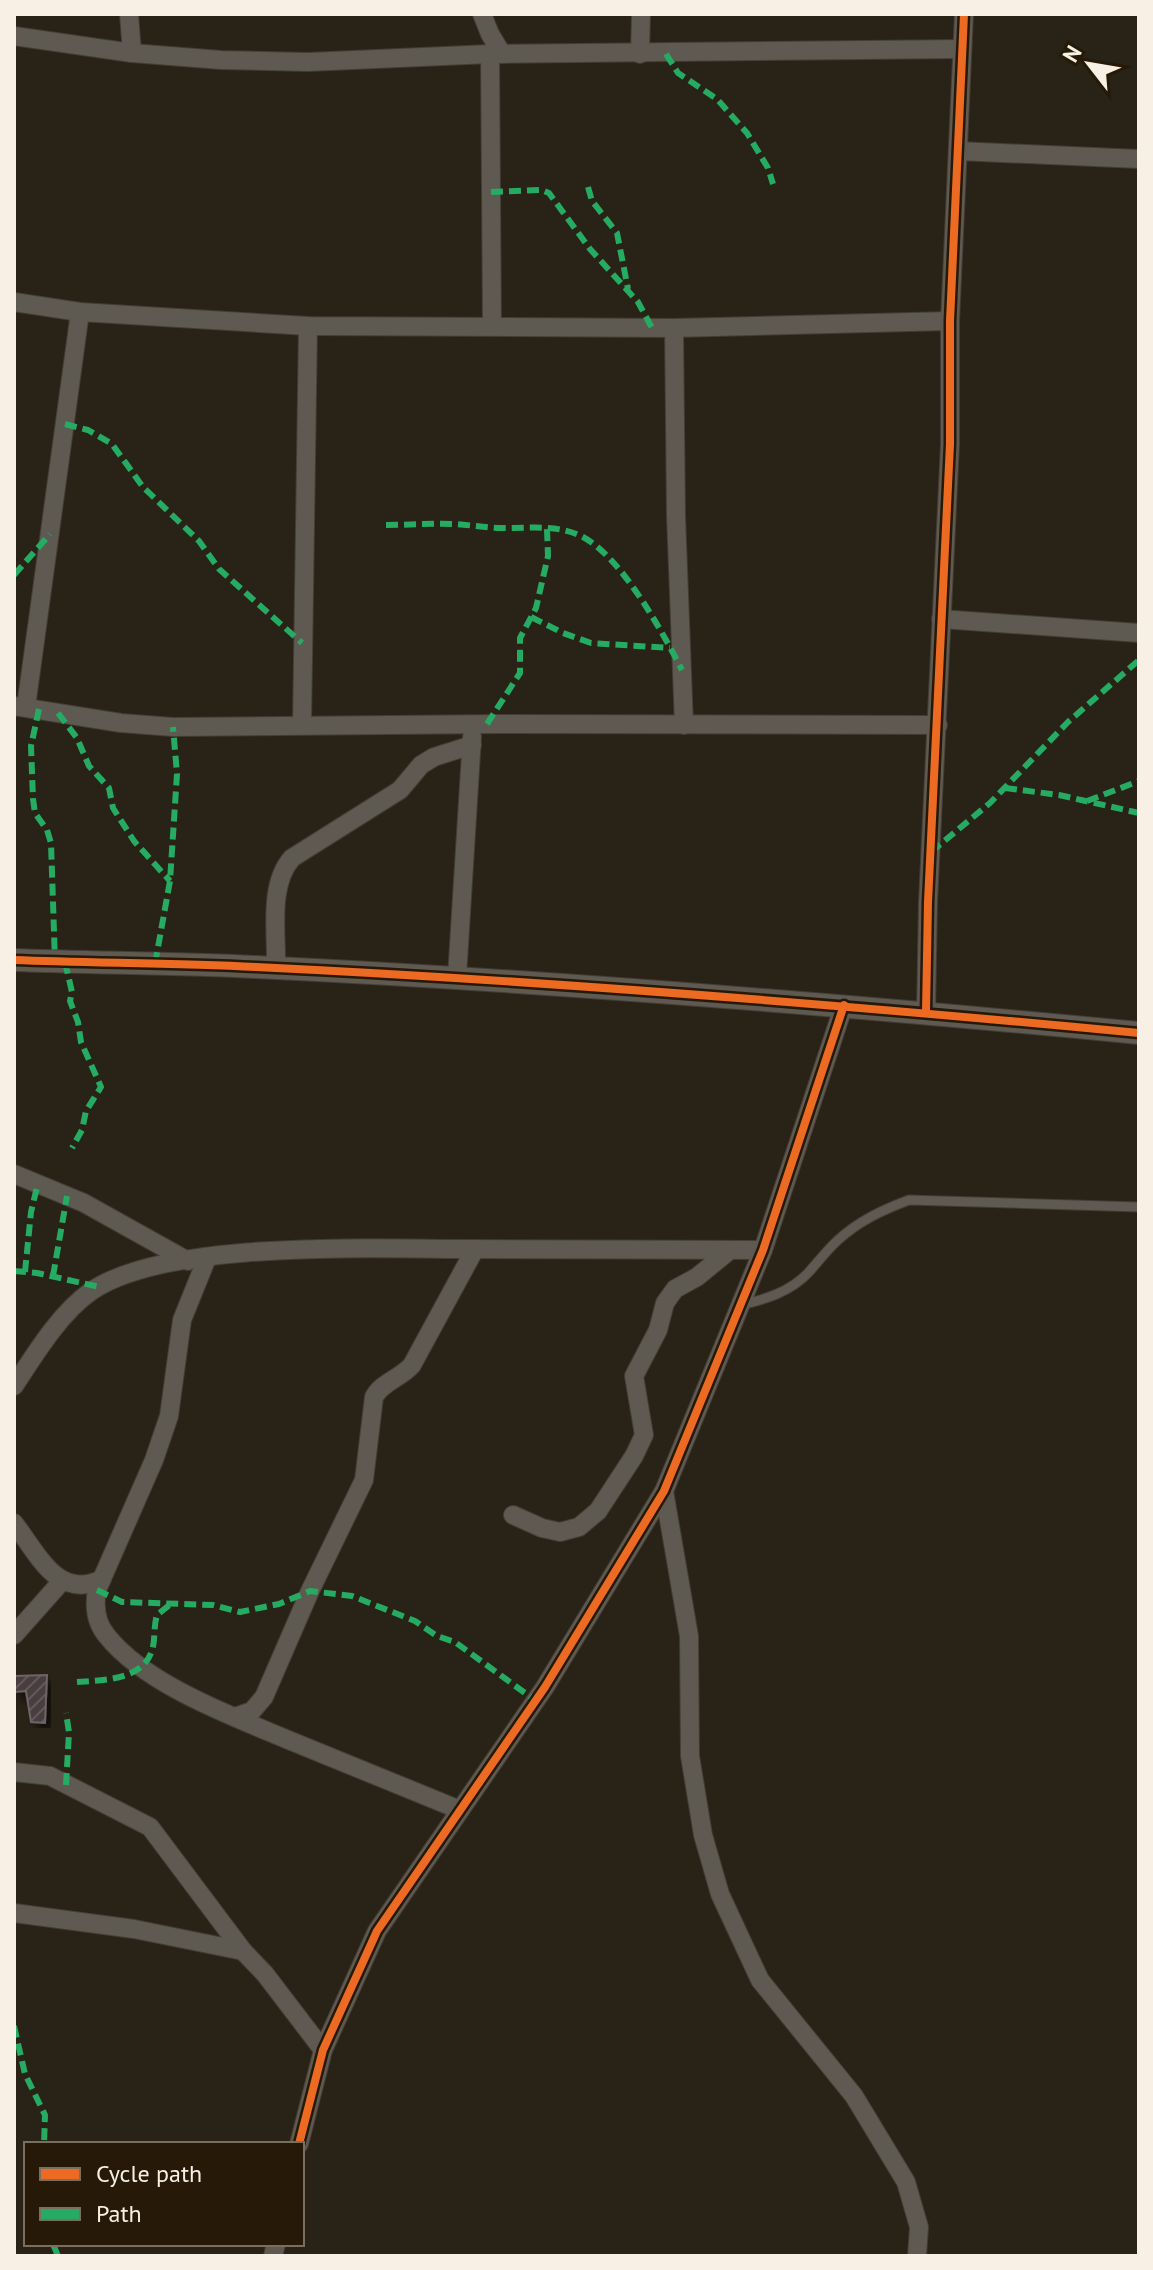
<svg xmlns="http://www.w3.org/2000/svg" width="1153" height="2270" viewBox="0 0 1153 2270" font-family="'PT Sans',sans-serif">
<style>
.building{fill:url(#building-hatch);stroke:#6d6564;stroke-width:2;filter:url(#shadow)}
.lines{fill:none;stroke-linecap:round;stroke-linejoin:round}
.service-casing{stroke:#433d35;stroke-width:11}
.minor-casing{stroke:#433d35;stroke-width:20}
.tertiary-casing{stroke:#433d35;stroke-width:24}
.service{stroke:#5e5951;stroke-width:9}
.minor{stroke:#5e5951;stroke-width:18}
.tertiary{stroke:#5e5951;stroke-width:22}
.quiet{stroke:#26ab63;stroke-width:6;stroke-dasharray:12 6;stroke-linecap:butt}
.cycleway-casing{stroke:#261907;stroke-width:13}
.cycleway{stroke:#ed6a23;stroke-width:8}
</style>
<defs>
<pattern id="building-hatch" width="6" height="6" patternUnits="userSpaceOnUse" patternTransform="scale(2)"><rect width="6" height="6" fill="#4a3c41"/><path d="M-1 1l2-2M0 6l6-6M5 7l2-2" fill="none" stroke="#65585c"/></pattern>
<filter id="shadow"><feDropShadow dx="7" dy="7" stdDeviation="4" flood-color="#0009"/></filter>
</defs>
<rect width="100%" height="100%" fill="#292217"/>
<path class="building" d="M47,1675l-2,48 -14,-1 -5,-31 -12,1v-16z"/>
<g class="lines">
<defs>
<path id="service" d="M741,1305c25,-6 49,-13 67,-32 10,-11 19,-23 30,-33 21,-19 44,-30 71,-40l230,7"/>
<g id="minor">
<path d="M129,14l3,39"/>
<path d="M482,14l8,20 12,20"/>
<path d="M14,36l118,17 89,7 87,2 182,-8 472,-5"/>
<path d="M490,54l2,272"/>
<path d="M640,54l1,-40"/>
<path d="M958,151l181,8"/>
<path d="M14,302l66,10 228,14 366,2 276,-7"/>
<path d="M674,328l2,188 8,209"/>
<path d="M941,619l198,14"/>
<path d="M14,706l107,17 52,4 325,-3 440,1"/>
<path d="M26,707l54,-395"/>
<path d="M302,725l6,-399"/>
<path d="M276,968c1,-35 -8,-83 16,-110l108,-68 21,-25 13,-8 38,-12"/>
<path d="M457,977l15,-240"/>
<path d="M926,1012l2,-110 22,-458v-123l14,-307"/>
<path d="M14,1174l70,29 104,58"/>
<path d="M207,1258l-25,62 -13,96 -15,44 -57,130c-3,16 -1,33 10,46 39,49 127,81 184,105 56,23 113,46 169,69"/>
<path d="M14,1386c20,-30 45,-72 76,-94 75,-53 288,-43 381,-43 97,0 195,1 292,1"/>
<path d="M664,1491l25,145 1,120 13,79 17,59 40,86 94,116 52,86 13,45 -2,29"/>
<path d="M513,1515l29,13 18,4 19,-5 19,-16 36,-55 10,-21 -10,-59 24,-46 7,-27 10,-14 22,-12 33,-27"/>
<path d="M14,1523c24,31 44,78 88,56"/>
<path d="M14,1635l48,-54"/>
<path d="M235,1717l17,-6 12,-14 46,-106 54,-111 10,-83c8,-15 27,-19 38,-32l63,-116"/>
<path d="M14,1772l36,4 100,51 93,124 22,23 58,76"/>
<path d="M14,1913l120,16 109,22"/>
<path d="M299,2144l24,-94 54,-119 168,-244 119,-196 99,-241 81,-245"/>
<path d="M273,2256l3,-12"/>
</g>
<path id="tertiary" d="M14,960c81,3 162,3 242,7 295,14 589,38 883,66"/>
</defs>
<use href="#service" class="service-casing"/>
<use href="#minor" class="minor-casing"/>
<use href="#tertiary" class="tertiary-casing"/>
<use href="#service" class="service"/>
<use href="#minor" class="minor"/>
<use href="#tertiary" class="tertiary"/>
<g class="quiet">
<path d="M666,54l12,19 39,26 30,34 21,35 5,16"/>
<path d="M588,187l4,14 25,32 11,56"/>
<path d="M491,192l51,-2 7,3 41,56 48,53 14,26"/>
<path d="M65,424l23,6 24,14 31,43 56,54 20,28 83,74"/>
<path d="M386,525c23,0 46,-2 68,-1 15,1 29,3 44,4 28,1 58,-5 85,9 39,21 79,94 99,133"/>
<path d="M14,575l36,-41"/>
<path d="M531,617l32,16 28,10 79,5"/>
<path d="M39,709l-8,37 2,53 2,14 12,17 4,13 4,119"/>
<path d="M58,713l19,25 12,28 20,22 4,20 21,33 36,40"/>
<path d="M487,724l33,-51v-35l16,-30 12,-52 -1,-27"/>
<path d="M1005,788l54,7 80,18"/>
<path d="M1087,801l52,-20"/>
<path d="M931,852l59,-49 78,-81 71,-62"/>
<path d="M65,962l7,30 -2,9 8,21 3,20 20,45 -15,24 -4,19 -10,18"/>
<path d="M155,964l15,-83 7,-107 -4,-47"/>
<path d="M14,1271l23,2 63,14"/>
<path d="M25,1272l6,-60 7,-29"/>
<path d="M53,1276l14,-80"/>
<path d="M97,1590l25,12 91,3 27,7 39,-8 31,-13 42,5 63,25 22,15 18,6 81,59"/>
<path d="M77,1682c24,-2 63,-1 74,-29 5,-11 2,-26 6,-38l15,-12"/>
<path d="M66,1785l3,-53 -3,-19"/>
<path d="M14,2026l11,48 20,41 -1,29"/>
<path d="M53,2244l5,12"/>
</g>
<defs>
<g id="cycleway">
<path d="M14,960c81,3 162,3 242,7 295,14 589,38 883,66"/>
<path d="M926,1012l2,-110 22,-458v-123l14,-307"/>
<path d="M299,2144l24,-94 54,-119 168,-244 119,-196 99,-241 81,-245"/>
</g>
</defs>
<use href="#cycleway" class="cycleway-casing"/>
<use href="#cycleway" class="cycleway"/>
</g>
<rect width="1153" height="2270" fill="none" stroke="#f8f0e4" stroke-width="32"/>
<rect x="24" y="2142" width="280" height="104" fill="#261907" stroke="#7a6f5f" stroke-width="2"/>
<rect x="40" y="2168" width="40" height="12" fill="#ed6a23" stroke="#7a6f5f" stroke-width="2"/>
<text x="96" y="2182" font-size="24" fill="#f8f0e4">Cycle path</text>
<rect x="40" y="2208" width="40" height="12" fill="#26ab63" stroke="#7a6f5f" stroke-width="2"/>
<text x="96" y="2222" font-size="24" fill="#f8f0e4">Path</text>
<g transform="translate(1089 64) rotate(301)" stroke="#261907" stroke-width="6" paint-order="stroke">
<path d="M0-6L14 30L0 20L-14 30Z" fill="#f8f0e4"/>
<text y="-12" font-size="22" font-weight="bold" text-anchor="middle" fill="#f8f0e4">N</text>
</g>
</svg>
